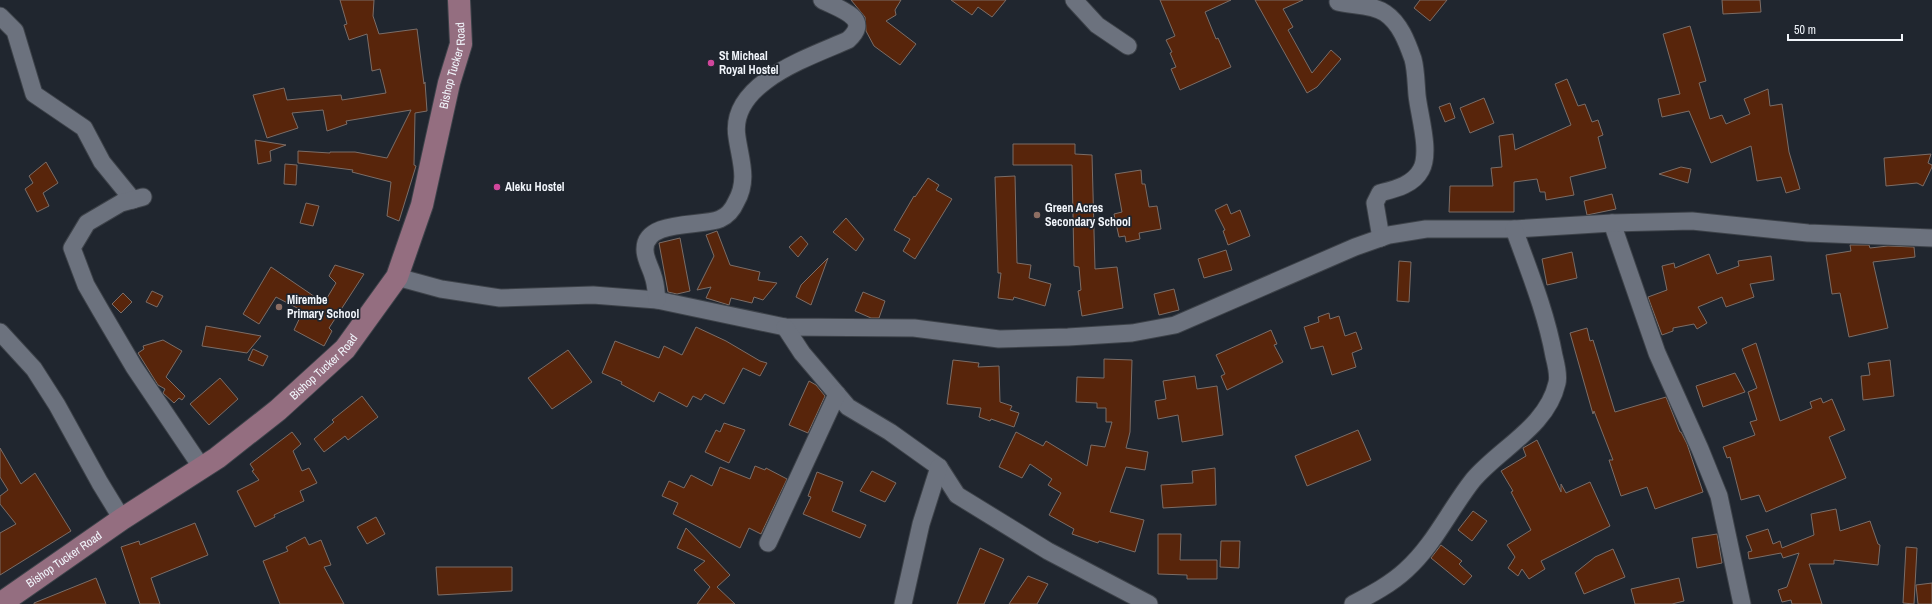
<svg xmlns="http://www.w3.org/2000/svg" width="1932" height="604" viewBox="0 0 1932 604" font-family="'Archivo Narrow',sans-serif">
<style>
.building{fill:#58250b;stroke:#7b6d67}
.lines{fill:none;stroke-linecap:round;stroke-linejoin:round}
.street-casing{stroke:#3d4249;stroke-width:19}
.secondary-casing{stroke:#3d4249;stroke-width:24}
.street{stroke:#6c727e;stroke-width:17}
.secondary{stroke:#946e80;stroke-width:22}
.hotel-dot{fill:#d1479c;stroke:#20262f;stroke-width:1.5}
.education-dot{fill:#8d6e63;stroke:#20262f;stroke-width:1.5}
.labels{text-anchor:middle;dominant-baseline:central;stroke-width:3.5;stroke-linejoin:round;paint-order:stroke}
.poi-label{font-size:12px;font-weight:bold;fill:#f1f5fb;stroke:#20262f;text-anchor:start}
.street-label{font-size:12px;fill:#f1f5fb;stroke:#20262f}
</style>
<rect width="100%" height="100%" fill="#20262f"/>
<g class="building">
<path d="M340,0h34l-1,16 6,18 38,-5 7,55 1,-2 2,29 -12,2 -1,52 2,1 -17,55 -12,-5 4,-34 -39,-10 1,-2 -55,-7v-12l32,2v-1h25l32,6 24,-48 -65,11 1,3 -20,7 -4,-21 -31,3 6,15 -31,10 -14,-43 31,-7 3,12 54,-5 1,5 44,-7 -6,-24 -8,2 -5,-37 -18,6 -5,-15 3,-1z"/>
<path d="M851,0h50l-6,10 1,5 -10,6 30,23 -16,21 -26,-19 -8,-15 -1,-14z"/>
<path d="M951,0h55l-14,17 -14,-10 -6,8z"/>
<path d="M1160,0h71l-26,12 11,27 2,-1 13,29 -51,23 -9,-21 5,-2 -6,-14 2,-1 -6,-12 9,-4z"/>
<path d="M1255,0h48l-20,9 10,18 -5,3 24,43 19,-23 10,9 -24,28 -10,6z"/>
<path d="M1420,0h27l-17,21 -16,-13z"/>
<path d="M1722,0h38l1,12 -38,2z"/>
<path d="M1690,26l16,55 -7,2 11,36 12,-4 4,9 24,-10 -6,-15 24,-10 2,17 12,-2 7,48 11,37 -14,4 -5,-16 -24,4 -6,-35 -40,17 -22,-52 -27,6 -4,-18 22,-5 -17,-60z"/>
<path d="M1567,79l11,27 7,-2 7,18 6,-2 5,15 -5,2 8,31 -36,9 4,18 -28,5 -1,-8h-5l-3,-13 -23,3v30h-65l1,-26h43l-2,-18 11,-1 -3,-31 14,-2 2,16 56,-25 -16,-41z"/>
<path d="M1484,98l10,25 -24,10 -10,-25z"/>
<path d="M1450,103l5,15 -10,4 -6,-15z"/>
<path d="M255,140l31,5 -16,6 1,10 -13,3z"/>
<path d="M1013,144h62v10l17,1 3,114 22,-2 6,41 -41,8 -4,-25 3,-1 -2,-23 -5,-1 -2,-101h-59z"/>
<path d="M1931,154l-3,9 4,2v2l-9,19 -6,-3 -31,3 -2,-28z"/>
<path d="M46,162l12,21 -15,10 6,13 -12,6 -12,-23 8,-6 -4,-7z"/>
<path d="M285,164l12,1 -1,20 -12,-1z"/>
<path d="M1681,167l10,2 -3,14 -29,-9z"/>
<path d="M1141,170l1,14h3l4,23 8,-1 4,23 -22,4 1,6 -14,3 -1,-6 -6,1 -5,-23 8,-2 -7,-38z"/>
<path d="M1015,176l2,87 14,2 -2,13 22,6 -6,22 -31,-9 -1,3 -15,-2 3,-25h-3l-3,-96z"/>
<path d="M928,178l11,7 -3,5 16,9 -37,60 -12,-8 7,-12 -16,-9 20,-34 1,1z"/>
<path d="M1612,194l4,15 -29,6 -3,-14z"/>
<path d="M306,203l13,3 -6,20 -13,-3z"/>
<path d="M1227,204l4,10 9,-4 10,26 -22,9 -5,-14 2,-1 -10,-20z"/>
<path d="M846,218l18,21 -8,12 -23,-19z"/>
<path d="M717,231l13,34 30,7 -2,8 19,3 -14,17 -9,-3 -2,6 -21,-5 -2,7 -23,-7 5,-11 -14,3 17,-34 -8,-21z"/>
<path d="M801,236l7,8 -10,13 -9,-10z"/>
<path d="M680,238l10,53 -13,3 -9,-2 -9,-49z"/>
<path d="M1850,245h19l1,3 18,-2 26,1 1,10 -42,5 15,66 -39,9 -9,-44 -8,1 -6,-39 25,-4z"/>
<path d="M1226,250l6,20 -28,8 -6,-19z"/>
<path d="M1572,252l5,26 -30,7 -5,-26z"/>
<path d="M1709,254l8,20 22,-8 -1,-5 33,-5 3,24 -24,4 4,13 -28,10 -4,-10 -24,10 9,16 -10,6 -3,-5 -21,4v3l-11,4 -14,-38 19,-7 -5,-24 12,-3 1,5z"/>
<path d="M828,258l-17,47 -15,-8 5,-12z"/>
<path d="M1399,261l12,1 -2,40 -12,-1z"/>
<path d="M335,265l29,9 -35,54 3,3 -8,15 -30,-16 9,-19 -27,-14 -17,27 -16,-10 28,-47 53,36 12,-20 -7,-7z"/>
<path d="M1174,289l5,21 -20,5 -5,-21z"/>
<path d="M152,291l11,5 -6,11 -11,-5z"/>
<path d="M863,292l22,9 -6,17h-8l-16,-7z"/>
<path d="M123,293l9,9 -11,11 -9,-9z"/>
<path d="M1329,313l1,6 9,-3 6,20 11,-4 6,17 -10,4 4,14 -24,8 -9,-29 -12,3 -7,-22 15,-5 -1,-5z"/>
<path d="M206,326l55,10 -14,17 -45,-7z"/>
<path d="M696,327l30,14 34,20 7,2 -7,13 -17,-8 -19,36 -19,-10 -4,6 -8,-4 -6,11 -28,-15 -5,10 -33,-18 1,-2 -20,-9 13,-32 44,17 5,-12 18,9z"/>
<path d="M1587,328l3,13 3,-1 22,72 51,-15 14,35h1l6,12 16,48 -48,17 -8,-22 -26,9 -12,-36h4l-19,-49 -1,3 -23,-81z"/>
<path d="M1271,330l6,14 -3,1 9,17 -56,28 -6,-14 4,-2 -9,-19z"/>
<path d="M163,340l19,11 -16,26 19,19 -3,4 -3,-2 -5,5 -11,-10 2,-4 -7,-4 -20,-32 6,-4 -1,-3z"/>
<path d="M1756,343l24,78 32,-13 -2,-6 11,-4 2,5 9,-4 13,31 -16,7 17,41 -80,34 -7,-17 -18,5 -11,-43 -3,1 -4,-11 32,-12 -5,-13 7,-2 -9,-28 9,-4 -15,-39z"/>
<path d="M253,349l15,7 -5,10 -15,-6z"/>
<path d="M568,350l24,32 -40,27 -24,-31z"/>
<path d="M1104,359l28,1 -2,72 -4,16 22,4 -3,18 -19,-3 -16,45 34,8 -9,32 -36,-11 -1,2 -26,-9 2,-5 -25,-14 12,-22 -13,-8 4,-6 -22,-15 -8,14 -23,-11 17,-35 27,14 3,-5 41,25 4,-21 14,2 7,-25h-6v-14h-9v-5l-21,-1 1,-25 27,1z"/>
<path d="M953,360l26,3 -1,4 21,-1 1,36 12,4 -2,4 9,3 -5,14 -23,-8 -1,2 -11,-4 2,-9 -34,-4z"/>
<path d="M1890,360l4,36 -31,4 -2,-24 9,-1 -2,-12z"/>
<path d="M1735,373l10,19 -42,15 -7,-21z"/>
<path d="M1195,376l2,13 20,-3 6,49 -41,7 -4,-27 -20,4 -3,-18 11,-2 -3,-18z"/>
<path d="M220,378l18,21 -29,26 -19,-21z"/>
<path d="M809,381l7,4 9,11 -17,37 -19,-8z"/>
<path d="M362,396l16,21 -30,23 -3,-4 -21,16 -10,-13 20,-17 -2,-2z"/>
<path d="M724,423l21,7 -16,33 -24,-11 11,-22 4,2z"/>
<path d="M1358,430l13,30 -64,26 -12,-30z"/>
<path d="M292,432l9,12 -8,7 9,20 7,-3 8,15 -17,8 4,10 -30,14 1,2 -20,10 -18,-36 22,-11 -7,-9 2,-1 -4,-6z"/>
<path d="M1537,440l24,52v-8l5,9 24,-11 20,44 -69,35 4,8 -16,10 -7,-10 -4,7 -10,-8 7,-11 -8,-12 24,-15 -20,-38 2,-1 -12,-20 25,-15 -3,-8z"/>
<path d="M0,448l21,36 14,-11 36,58 -71,44v-42l16,-9 -16,-20v-8l8,-6 -8,-13z"/>
<path d="M755,466l10,4 1,-2 21,11 -26,55 -12,-6 -9,20 -67,-34 5,-11 -16,-7 7,-15 15,7 7,-13 21,11 8,-19 30,12z"/>
<path d="M1215,468l1,37 -53,3 -2,-23 32,-2 -1,-12z"/>
<path d="M872,471l24,12 -11,19 -25,-11z"/>
<path d="M817,472l26,10 -11,29 34,14 -6,13 -57,-24 8,-17 -3,-1z"/>
<path d="M1836,509l4,22 30,-10 8,23 2,1 -2,20 -44,-5v4h-25l13,40h-30l-1,-4 -9,2 -4,-12 9,-3 12,-34 -16,5 -2,-5 -32,6 -1,-7 4,-1 -6,-15 22,-7 5,15 7,-3 2,7 32,-13 -3,-21z"/>
<path d="M1473,511l14,10 -15,20 -14,-11z"/>
<path d="M376,517l9,17 -18,10 -10,-17z"/>
<path d="M195,523l13,32 -57,23 9,26h-20l-19,-57 18,-6 1,4z"/>
<path d="M686,528l44,47 -13,12 18,17h-38l13,-17 -16,-17 11,-9 -28,-13z"/>
<path d="M1158,534h23l-1,26h37v19h-30v-4l-29,-1z"/>
<path d="M1717,534l5,29 -25,5 -5,-30z"/>
<path d="M305,537l4,8 12,-5 10,25 -7,2 20,37h-64l-17,-43 25,-10 -2,-4z"/>
<path d="M1221,541h19l-1,27 -19,-1z"/>
<path d="M1441,545l21,16 -3,3 13,12 -8,9 -33,-27z"/>
<path d="M1906,547l11,1 -3,56 -11,-1z"/>
<path d="M980,548l24,11 -20,45h-27z"/>
<path d="M1613,549l12,28 -41,17 -9,-21 20,-16z"/>
<path d="M436,567h76v24l-74,4z"/>
<path d="M1028,576l20,8 -11,20h-28z"/>
<path d="M96,578l10,26h-72v-1z"/>
<path d="M1679,578l5,23 -12,3h-37l-4,-15z"/>
<path d="M1932,583v21h-14l-2,-19z"/>
</g>
<g class="lines">
<defs>
<g id="street">
<path d="M1074,0l23,25 31,21"/>
<path d="M1338,2c15,4 34,2 47,11 15,10 22,29 28,46 3,11 3,25 4,36 2,20 14,57 4,75 -8,15 -26,19 -41,23l-5,10 6,35"/>
<path d="M0,16l15,15 19,63 50,34 18,34 31,38"/>
<path d="M143,197l-22,6 -34,20 -15,25 14,37 15,26 33,56 68,101"/>
<path d="M1612,223l45,130 43,96 19,47 23,108"/>
<path d="M397,277l44,12 59,9 93,-3 64,5 128,27 129,1 85,11 69,-2 64,-4 43,-8 180,-78 34,-12 37,-6h88l98,-6 80,-2 116,12 124,5"/>
<path d="M657,300c-1,-8 -1,-16 -4,-24 -2,-8 -8,-17 -8,-26 -1,-31 57,-23 75,-31 7,-3 13,-10 16,-17 13,-22 4,-43 1,-65 -9,-54 73,-80 111,-97 25,-22 -9,-31 -26,-40"/>
<path d="M785,327l17,26 46,54 42,25 49,35 18,28 91,56 101,53"/>
<path d="M0,332l34,37 23,36 43,78 22,36"/>
<path d="M768,543l69,-149"/>
<path d="M903,604l18,-80 18,-57"/>
<path d="M1353,604c19,-10 38,-20 53,-34 28,-25 44,-61 67,-90 27,-32 74,-53 84,-97 2,-8 -1,-19 -3,-27 -8,-44 -25,-85 -40,-127"/>
</g>
<g id="secondary">
<path id="s1" d="M0,604l122,-85 95,-61 61,-48 67,-61 52,-72 25,-72 27,-122 12,-39 -2,-44"/>
</g>
</defs>
<use href="#street" class="street-casing"/>
<use href="#secondary" class="secondary-casing"/>
<use href="#street" class="street"/>
<use href="#secondary" class="secondary"/>
</g>
<g class="hotel-dot">
<circle cx="711" cy="63" r="4"/>
<circle cx="497" cy="187" r="4"/>
</g>
<g class="education-dot">
<circle cx="1037" cy="215" r="4"/>
<circle cx="279" cy="307" r="4"/>
</g>
<g class="labels">
<g class="poi-label">
<text x="719" y="56">St Micheal<tspan x="719" dy="14">Royal Hostel</tspan></text>
<text x="505" y="187">Aleku Hostel</text>
<text x="1045" y="208">Green Acres<tspan x="1045" dy="14">Secondary School</tspan></text>
<text x="287" y="300">Mirembe<tspan x="287" dy="14">Primary School</tspan></text>
</g>
<g class="street-label">
<text stroke="none"><textPath href="#s1" startOffset="738">Bishop Tucker Road</textPath></text>
<text stroke="none"><textPath href="#s1" startOffset="402">Bishop Tucker Road</textPath></text>
<text stroke="none"><textPath href="#s1" startOffset="78">Bishop Tucker Road</textPath></text>
</g>
</g>
<path d="M1788 34v6h114v-6" fill="none" stroke="#f1f5fb" stroke-width="2"/>
<text x="1794" y="34" font-size="12" fill="#f1f5fb" stroke="#20262f" stroke-width="3" paint-order="stroke">50 m</text>
</svg>
